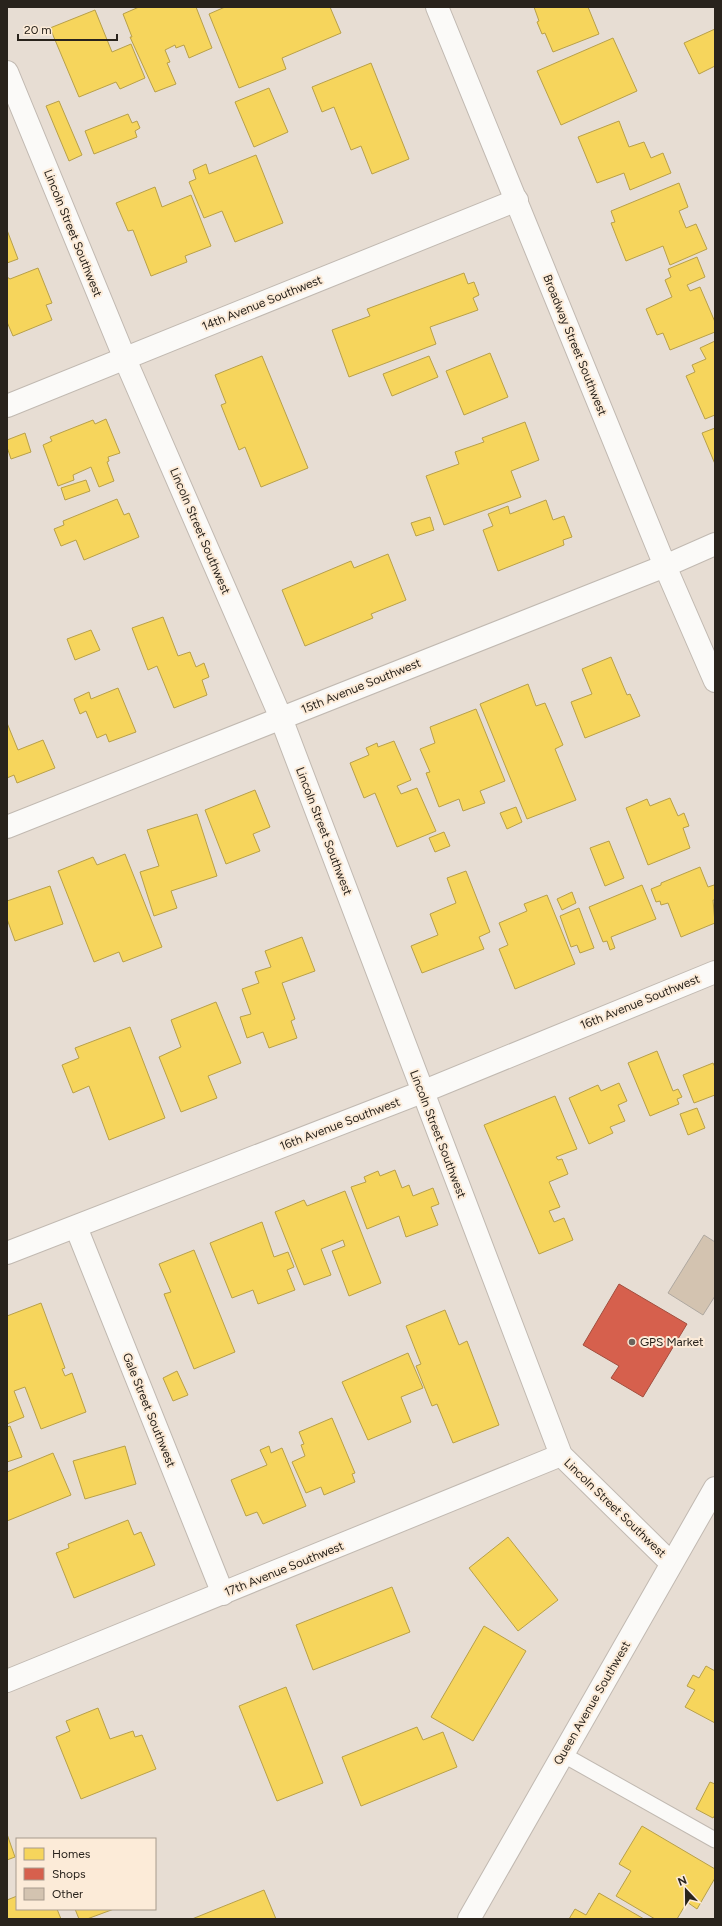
<svg xmlns="http://www.w3.org/2000/svg" width="722" height="1926" viewBox="0 0 722 1926" font-family="Figtree,sans-serif">
<style>
.homes{fill:#f6d55c;stroke:#b8a049}
.shops{fill:#d6604d;stroke:#a24e3e}
.building{fill:#d3c3b0;stroke:#afa8a0}
.lines{fill:none;stroke-linecap:round;stroke-linejoin:round}
.lane-casing{stroke:#c1b9b1;stroke-width:17}
.street-casing{stroke:#c1b9b1;stroke-width:24}
.secondary-casing{stroke:#c1b9b1;stroke-width:24}
.lane{stroke:#fbfaf8;stroke-width:15}
.street{stroke:#fbfaf8;stroke-width:22}
.secondary{stroke:#fbfaf8;stroke-width:22}
.poi-dot{fill:#6c645c;stroke:#fcebd8;stroke-width:1.5}
.labels{text-anchor:middle;dominant-baseline:central;stroke-width:4;stroke-linejoin:round;paint-order:stroke}
.street-label{font-size:12px;fill:#29231c;stroke:#fcebd8}
.poi-label{font-size:12px;fill:#29231c;stroke:#fcebd8;text-anchor:start}
</style>
<rect width="100%" height="100%" fill="#e7ddd3"/>
<g class="homes">
<path d="M139,7h57l16,41 -23,10 -5,-13 -8,3 -1,-3 -10,5 5,12 -3,1 9,21 -21,8 -25,-55h2l-9,-23z"/>
<path d="M225,7h105l11,26 -59,25 4,11 -47,19 -30,-74z"/>
<path d="M534,7h54l11,27 -46,18 -8,-19 -3,1 -5,-12 2,-1z"/>
<path d="M95,10l17,42 19,-8 14,34 -25,11 -4,-7 -37,15 -29,-69z"/>
<path d="M715,29v37l-16,8 -15,-31z"/>
<path d="M613,38l24,53 -76,34 -24,-54z"/>
<path d="M371,63l38,96 -37,15 -11,-28 -10,4 -17,-43 -12,5 -10,-25z"/>
<path d="M269,88l19,44 -34,15 -19,-45z"/>
<path d="M59,101l23,54 -13,6 -23,-55z"/>
<path d="M128,114l4,9 5,-2 3,7 -5,3 2,6 -43,17 -9,-23z"/>
<path d="M619,121l10,26 15,-5 7,16 12,-5 8,20 -41,17 -6,-17 -27,10 -19,-46z"/>
<path d="M256,155l27,68 -48,19 -13,-31 -18,7 -15,-36 7,-3 -3,-9 13,-6 3,10z"/>
<path d="M679,183l9,24 -9,4 7,17 10,-4 11,25 -37,16 -7,-19 -37,15 -15,-38 4,-1 -4,-11z"/>
<path d="M155,187l7,20 29,-12 20,51 -26,10 2,6 -36,14 -18,-46 -5,1 -12,-28z"/>
<path d="M7,230l11,29 -11,4z"/>
<path d="M697,257l8,20 -18,8 3,6 10,-4 15,35v10l-45,18 -7,-17 -6,2 -11,-26 26,-12 -7,-17 6,-3 -3,-8z"/>
<path d="M38,268l14,35 -6,2 6,15 -39,16 -6,-14v-45l3,2z"/>
<path d="M464,273l4,11 6,-2 5,13 -6,3 5,12 -48,17 6,17 -87,33 -17,-47 38,-14 -3,-7z"/>
<path d="M715,341v74l-10,4 -19,-43 9,-4 -3,-7 14,-6 -6,-11z"/>
<path d="M490,353l18,44 -44,18 -18,-44z"/>
<path d="M262,356l46,112 -47,19 -16,-40 -6,3 -18,-45 5,-2 -11,-28z"/>
<path d="M429,356l9,21 -46,19 -9,-22z"/>
<path d="M106,419l14,34 -12,4 1,4 -2,1 7,19 -15,6 -8,-20 -18,8 1,5 -16,6 -15,-41 9,-4 -2,-4 43,-17 2,4z"/>
<path d="M525,422l14,38 -28,11 10,26 -77,28 -18,-49 33,-12 -4,-12 29,-10 -2,-4z"/>
<path d="M715,428v36l-13,-31z"/>
<path d="M25,433l6,19 -20,7 -4,-12v-7z"/>
<path d="M86,480l4,11 -25,9 -4,-12z"/>
<path d="M117,499l7,16 5,-2 10,24 -55,23 -8,-20 -15,6 -7,-17 10,-4 -1,-4z"/>
<path d="M546,500l7,20 11,-4 8,21 -9,3 1,5 -66,26 -15,-41 10,-4 -5,-12 20,-8 2,8z"/>
<path d="M430,517l4,13 -18,6 -5,-13z"/>
<path d="M388,554l18,46 -35,14 2,4 -68,28 -23,-56 69,-29 3,7z"/>
<path d="M163,617l15,39 12,-4 6,15 8,-4 5,14 -7,3 5,15 -33,13 -17,-42 -9,4 -16,-42z"/>
<path d="M91,630l9,20 -25,10 -8,-21z"/>
<path d="M611,657l16,38 3,-1 10,22 -55,22 -14,-36 21,-8 -10,-25z"/>
<path d="M528,684l8,22 9,-3 18,42 -8,4 21,51 -49,19 -47,-115z"/>
<path d="M118,688l18,44 -27,10 -3,-8 -9,4 -11,-27 -6,3 -6,-15 15,-7 2,7z"/>
<path d="M476,709l29,72 -25,10 5,12 -22,8 -4,-12 -20,8 -13,-34 4,-1 -10,-23 15,-6 -5,-16z"/>
<path d="M7,723l11,27 25,-10 12,28 -38,15 -3,-8 -7,3z"/>
<path d="M394,741l17,39 -14,6 4,8 16,-6 19,43 -39,16 -22,-54 -11,5 -14,-35 19,-8 -3,-7 11,-5 1,4z"/>
<path d="M255,790l15,37 -17,7 7,17 -34,13 -21,-54z"/>
<path d="M670,798l8,18 6,-3 5,13 -6,2 7,20 -42,17 -22,-57 21,-9 3,7z"/>
<path d="M516,807l6,15 -15,7 -7,-16z"/>
<path d="M197,814l20,62 -46,15 6,17 -23,8 -14,-44 19,-6 -12,-36z"/>
<path d="M444,832l6,14 -15,6 -6,-14z"/>
<path d="M609,841l15,37 -19,8 -15,-38z"/>
<path d="M125,854l37,93 -39,15 -4,-10 -25,10 -36,-91 35,-14 4,8z"/>
<path d="M700,867l8,20 6,-2 1,2v13h-2l2,23 -34,14 -13,-34 -7,2 -1,-4 -4,1 -5,-13 10,-4v-2z"/>
<path d="M466,871l24,61 -11,5 5,12 -62,24 -11,-27 27,-11 -8,-21 26,-11 -9,-25z"/>
<path d="M642,885l14,34 -45,18 4,11 -5,2 -3,-9 -4,1 -14,-35z"/>
<path d="M50,886l13,38 -48,17 -8,-22v-18z"/>
<path d="M572,892l4,11 -14,7 -5,-11z"/>
<path d="M547,895l28,69 -60,25 -16,-40 9,-4 -9,-22 28,-12 -3,-7z"/>
<path d="M579,908l15,40 -14,5 -3,-8 -6,2 -11,-31z"/>
<path d="M302,937l13,34 -33,12 13,36 -4,2 6,17 -28,10 -6,-16 -16,6 -7,-21 11,-3 -9,-25 17,-6 -4,-11 16,-5 -6,-16z"/>
<path d="M216,1002l25,61 -33,13 9,22 -36,14 -22,-55 22,-10 -10,-27z"/>
<path d="M130,1027l35,91 -56,22 -20,-54 -16,7 -11,-28 17,-7 -4,-10z"/>
<path d="M657,1051l16,40 5,-2 4,8 -5,2 2,5 -29,12 -22,-53z"/>
<path d="M713,1063l2,4v28l-21,8 -11,-28z"/>
<path d="M619,1083l8,18 -9,4 7,16 -15,6 3,6 -24,11 -20,-46 29,-13 3,6z"/>
<path d="M555,1096l22,53 -21,8 2,3 4,-1 6,15 -19,8 11,25 -11,4 5,11 10,-4 9,22 -34,14 -55,-129z"/>
<path d="M697,1108l8,20 -17,7 -8,-21z"/>
<path d="M395,1170l7,18 7,-3 4,11 20,-8 6,16 -8,3 7,18 -32,12 -7,-21 -32,13 -16,-42 15,-5 -2,-5 14,-6 2,5z"/>
<path d="M345,1191l36,92 -32,13 -17,-45 13,-5 -2,-6 -22,9 10,26 -27,10 -29,-73 29,-12 3,6z"/>
<path d="M262,1222l12,35 14,-5 6,15 -7,3 8,20 -37,14 -5,-14 -21,8 -22,-55z"/>
<path d="M194,1250l41,102 -41,17 -30,-75 7,-2 -12,-28z"/>
<path d="M41,1303l24,65 -3,1 3,7 7,-3 14,39 -45,17 -16,-42 -11,4 10,26 -17,7v-108z"/>
<path d="M445,1310l14,35 8,-4 32,84 -46,18 -16,-39 -5,2 -16,-40 5,-2 -15,-38z"/>
<path d="M408,1353l15,35 -22,9 10,25 -43,18 -26,-58z"/>
<path d="M177,1371l11,24 -15,6 -10,-23z"/>
<path d="M332,1418l23,55 -3,1 3,8 -31,13 -3,-8 -15,6 -14,-31 13,-6 -4,-11 3,-1 -5,-12z"/>
<path d="M10,1426l12,31 -15,5v-35z"/>
<path d="M125,1446l11,38 -51,15 -12,-38z"/>
<path d="M269,1446l2,7 11,-5 24,58 -43,18 -6,-12 -11,4 -15,-36 36,-15 -7,-15z"/>
<path d="M53,1453l18,42 -64,26v-49z"/>
<path d="M128,1520l6,15 7,-3 14,33 -81,33 -18,-45 13,-5 -1,-4z"/>
<path d="M508,1537l50,63 -40,31 -49,-63z"/>
<path d="M392,1587l18,45 -97,38 -17,-45z"/>
<path d="M484,1626l42,25 -53,90 -42,-24z"/>
<path d="M706,1666l9,5v52l-30,-16 10,-17 -8,-4 6,-11 6,3z"/>
<path d="M286,1687l37,96 -46,18 -38,-95z"/>
<path d="M98,1708l12,31 23,-8 2,6 7,-2 14,34 -75,30 -25,-62 14,-6 -4,-10z"/>
<path d="M417,1727l6,13 20,-8 14,35 -96,39 -19,-49z"/>
<path d="M710,1782l5,2v31l-2,3 -17,-9z"/>
<path d="M642,1826l73,43v9l-18,31 -10,-7 -10,17h-22l-39,-23 15,-25 -12,-7z"/>
<path d="M7,1834l8,23 -8,3z"/>
<path d="M264,1890l12,29h-84z"/>
<path d="M599,1893l45,26h-75l6,-10 11,6z"/>
<path d="M17,1896v13h40l4,10h-54v-19z"/>
<path d="M75,1909h39l-27,10h-8z"/>
</g>
<path class="shops" d="M619,1284l68,40 -44,73 -32,-19 8,-12 -36,-21z"/>
<path class="building" d="M704,1235l11,7v54l-12,19 -35,-22z"/>
<g class="lines">
<defs>
<path id="lane" d="M562,1754l153,86"/>
<g id="street">
<path d="M7,72l118,287 156,359 280,737 110,108"/>
<path d="M7,406l510,-206"/>
<path d="M7,827l658,-261 50,-22"/>
<path d="M76,1227l147,367"/>
<path d="M7,1253l415,-161 293,-120"/>
<path d="M7,1681l554,-226"/>
</g>
<g id="secondary">
<path d="M437,7l228,559 50,115"/>
<path d="M469,1919l246,-431"/>
</g>
</defs>
<use href="#lane" class="lane-casing"/>
<use href="#street" class="street-casing"/>
<use href="#secondary" class="secondary-casing"/>
<use href="#lane" class="lane"/>
<use href="#street" class="street"/>
<use href="#secondary" class="secondary"/>
</g>
<circle class="poi-dot" cx="632" cy="1342" r="4"/>
<g class="labels">
<g class="street-label">
<text transform="translate(73 233) rotate(68)">Lincoln Street Southwest</text>
<text transform="translate(262 303) rotate(-22)">14th Avenue Southwest</text>
<text transform="translate(575 345) rotate(68)">Broadway Street Southwest</text>
<text transform="translate(200 531) rotate(67)">Lincoln Street Southwest</text>
<text transform="translate(361 686) rotate(-22)">15th Avenue Southwest</text>
<text transform="translate(324 831) rotate(69)">Lincoln Street Southwest</text>
<text transform="translate(640 1002) rotate(-22)">16th Avenue Southwest</text>
<text transform="translate(340 1124) rotate(-21)">16th Avenue Southwest</text>
<text transform="translate(438 1134) rotate(69)">Lincoln Street Southwest</text>
<text transform="translate(149 1410) rotate(68)">Gale Street Southwest</text>
<text transform="translate(615 1508) rotate(44)">Lincoln Street Southwest</text>
<text transform="translate(284 1569) rotate(-22)">17th Avenue Southwest</text>
<text transform="translate(592 1703) rotate(-60)">Queen Avenue Southwest</text>
</g>
<g class="poi-label">
<text x="640" y="1342">GPS Market</text>
</g>
</g>
<rect width="722" height="1926" fill="none" stroke="#29231c" stroke-width="16"/>
<rect x="16" y="1838" width="140" height="72" fill="#fcebd8" stroke="#a89b8d"/>
<rect x="24" y="1848" width="20" height="12" fill="#f6d55c" stroke="#a89b8d"/>
<text x="52" y="1858" font-size="12" fill="#29231c">Homes</text>
<rect x="24" y="1868" width="20" height="12" fill="#d6604d" stroke="#a89b8d"/>
<text x="52" y="1878" font-size="12" fill="#29231c">Shops</text>
<rect x="24" y="1888" width="20" height="12" fill="#d3c3b0" stroke="#a89b8d"/>
<text x="52" y="1898" font-size="12" fill="#29231c">Other</text>
<g transform="translate(686 1890) rotate(338)" stroke="#fcebd8" stroke-width="3" paint-order="stroke">
<path d="M0-3L7 15L0 10L-7 15Z" fill="#29231c"/>
<text y="-6" font-size="11" font-weight="bold" text-anchor="middle" fill="#29231c">N</text>
</g>
<path d="M18 34v6h99v-6" fill="none" stroke="#29231c" stroke-width="2"/>
<text x="24" y="34" font-size="12" fill="#29231c" stroke="#fcebd8" stroke-width="3" paint-order="stroke">20 m</text>
</svg>
